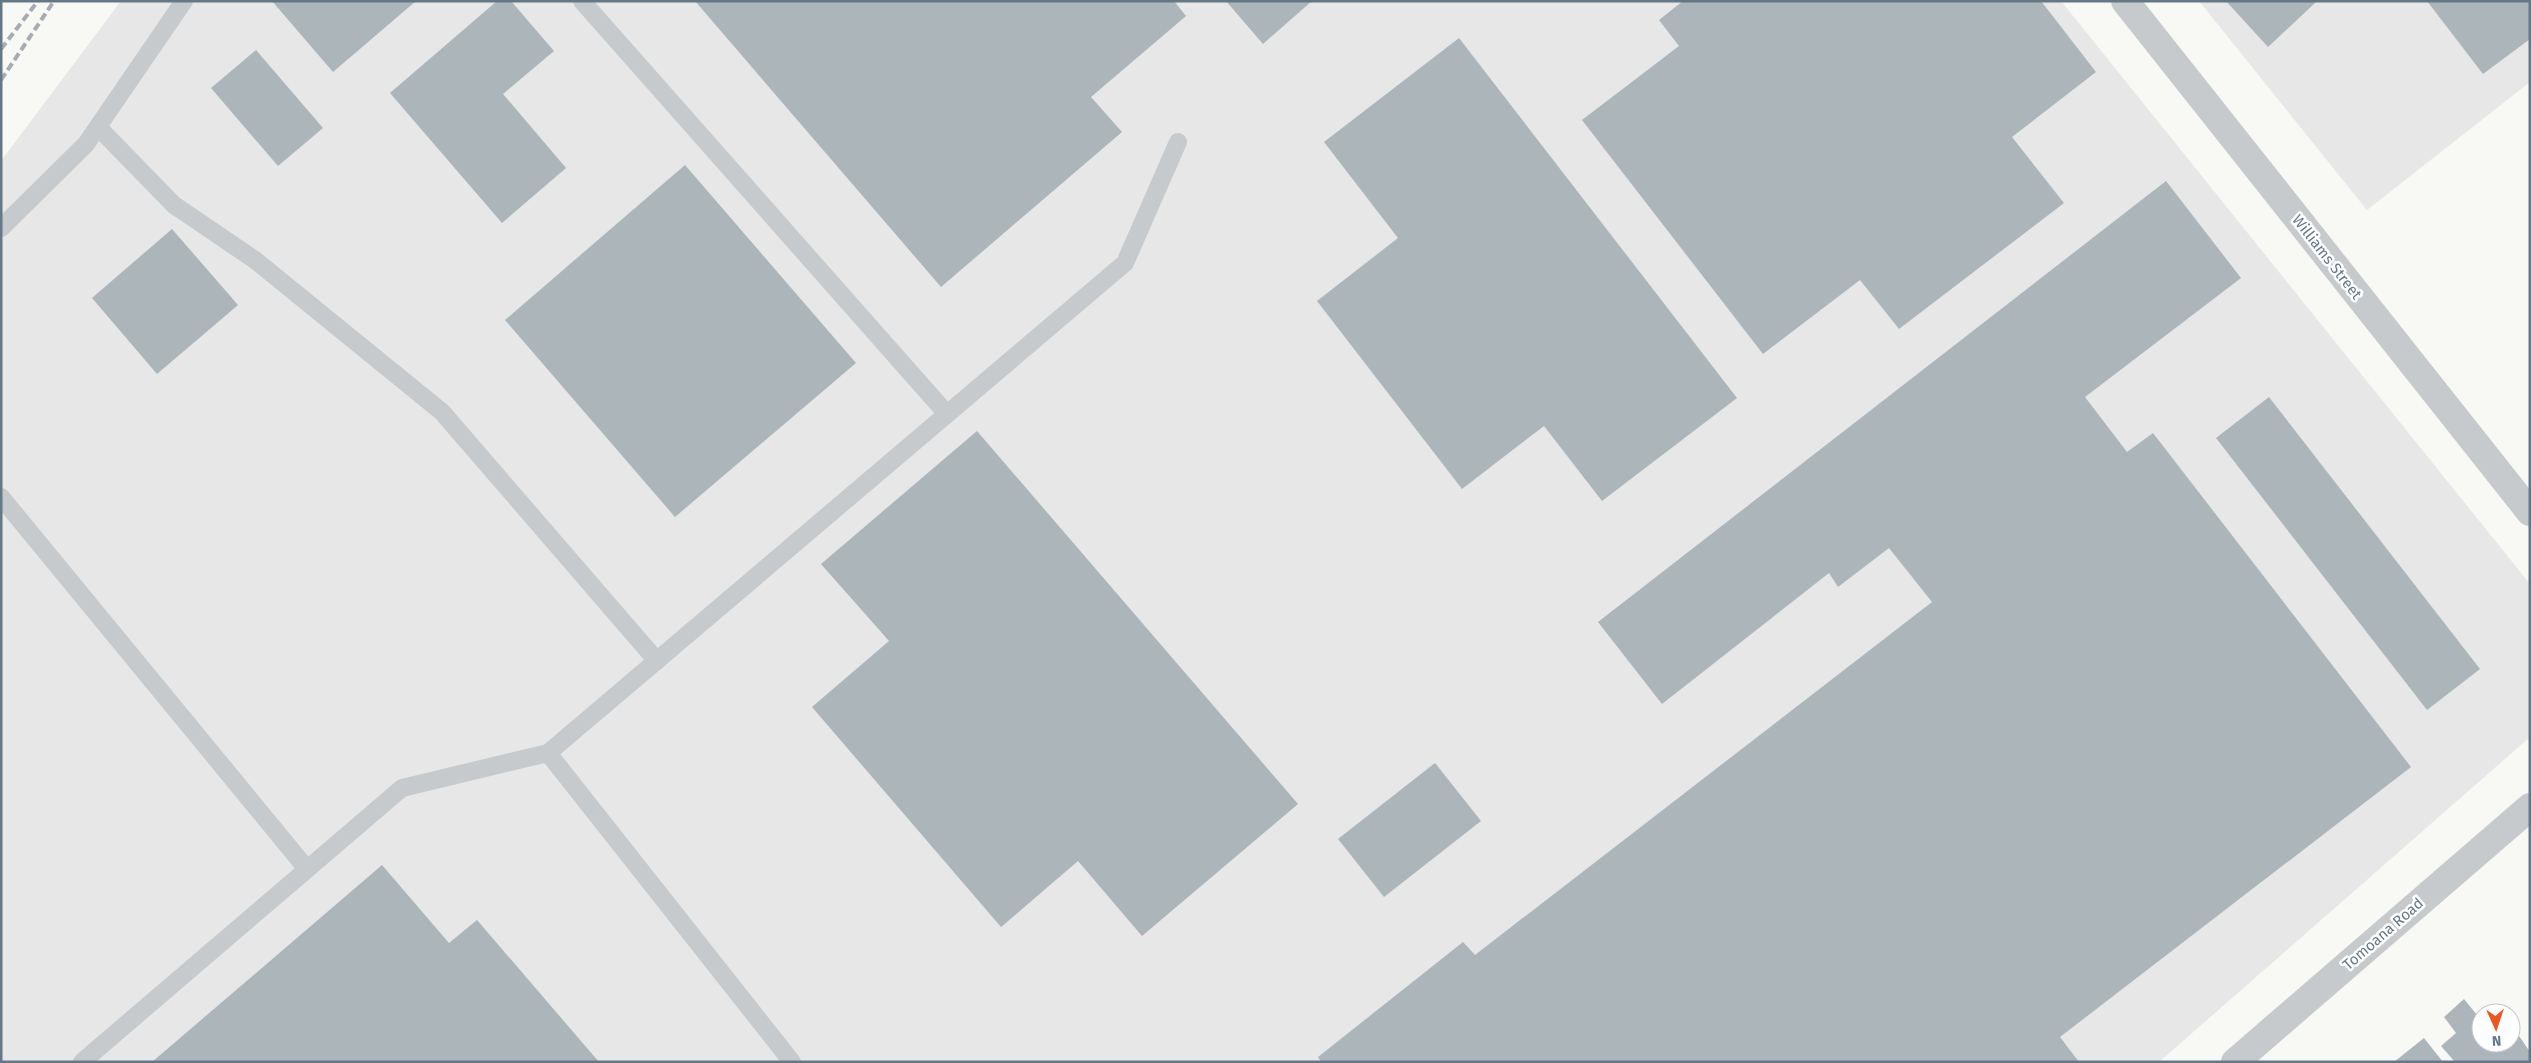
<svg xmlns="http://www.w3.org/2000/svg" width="2531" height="1063" viewBox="0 0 2531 1063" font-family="'Fira Sans',sans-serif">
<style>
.built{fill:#e6e7e6}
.building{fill:#acb5ba}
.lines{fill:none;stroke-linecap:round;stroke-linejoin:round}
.service{stroke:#c6cacd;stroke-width:18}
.minor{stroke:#c6cacd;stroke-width:28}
.tertiary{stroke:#c6cacd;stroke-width:28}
.rail{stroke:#a6acb2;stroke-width:4;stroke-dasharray:8 4;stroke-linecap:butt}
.labels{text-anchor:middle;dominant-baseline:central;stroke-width:5;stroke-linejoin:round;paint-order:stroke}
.street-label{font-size:15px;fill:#657888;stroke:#fff}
</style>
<rect width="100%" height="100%" fill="#f8f8f5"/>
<g class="built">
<path d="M121,1h1940l469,583v153l-371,325h-2158v-901z"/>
<path d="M2199,1h331v81l-163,128z"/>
</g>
<g class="building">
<path d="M272,1h144l-83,71z"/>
<path d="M497,1h14l43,50 -51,43 63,74 -64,55 -112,-130z"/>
<path d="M695,1h479l12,15 -95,81 31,35 -181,155z"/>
<path d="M1226,1h86l-49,43z"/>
<path d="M1683,1h358l55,71 -84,65 52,66 -165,126 -39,-49 -97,74 -181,-234 97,-74 -20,-26z"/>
<path d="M2226,1h89l1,1 -48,45z"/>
<path d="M2427,1h103v38l-47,35z"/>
<path d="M1459,38l278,360 -135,103 -58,-75 -82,63 -145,-188 81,-63 -74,-96z"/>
<path d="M256,50l67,78 -45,38 -67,-78z"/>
<path d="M685,165l171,198 -181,154 -170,-197z"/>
<path d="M2166,181l75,97 -156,119 42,55 26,-19 258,334 -351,270 19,25h-758l-3,-5 145,-115 12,13 457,-353 -43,-54 -51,39 -9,-14 -167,131 -64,-82z"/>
<path d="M172,229l66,76 -81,69 -65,-76z"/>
<path d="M2269,397l211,272 -53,41 -211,-272z"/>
<path d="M977,431l321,373 -156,132 -64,-75 -77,66 -189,-220 77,-66 -68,-77z"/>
<path d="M1435,763l46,58 -97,76 -46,-58z"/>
<path d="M382,865l67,78 28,-23 122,142h-447z"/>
<path d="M2464,999l17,21v23h19l3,3 8,-3v-4l6,-6 13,19v9l-75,1 -14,-16 15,-13 -12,-16z"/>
<path d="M2424,1038l19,24h-49z"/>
</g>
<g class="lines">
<g class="service">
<path d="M582,1l365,413"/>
<path d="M98,127l76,78 81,55 187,152 215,249"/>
<path d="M1,228l85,-84 98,-143"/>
<path d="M1,497l306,372"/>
<path d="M548,753l577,-490 53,-121"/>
<path d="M82,1062l320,-274 146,-35 244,309"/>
</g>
<path class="minor" d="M2125,1l405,511"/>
<path class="tertiary" d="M2235,1062l295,-255"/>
<g class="rail">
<path d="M1,49l37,-48"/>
<path d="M1,80l53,-79"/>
</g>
</g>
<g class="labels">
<g class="street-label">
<text transform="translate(2327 257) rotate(52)">Williams Street</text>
<text transform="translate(2383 934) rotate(-41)">Tomoana Road</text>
</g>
</g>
<rect width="2531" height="1063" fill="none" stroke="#657888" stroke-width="5"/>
<g transform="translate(2496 1028) rotate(177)"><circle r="24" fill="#ffffff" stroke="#c1c9cf"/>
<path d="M0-4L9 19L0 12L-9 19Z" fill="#ef551f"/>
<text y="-8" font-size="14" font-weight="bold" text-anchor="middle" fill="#657888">N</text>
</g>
</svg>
